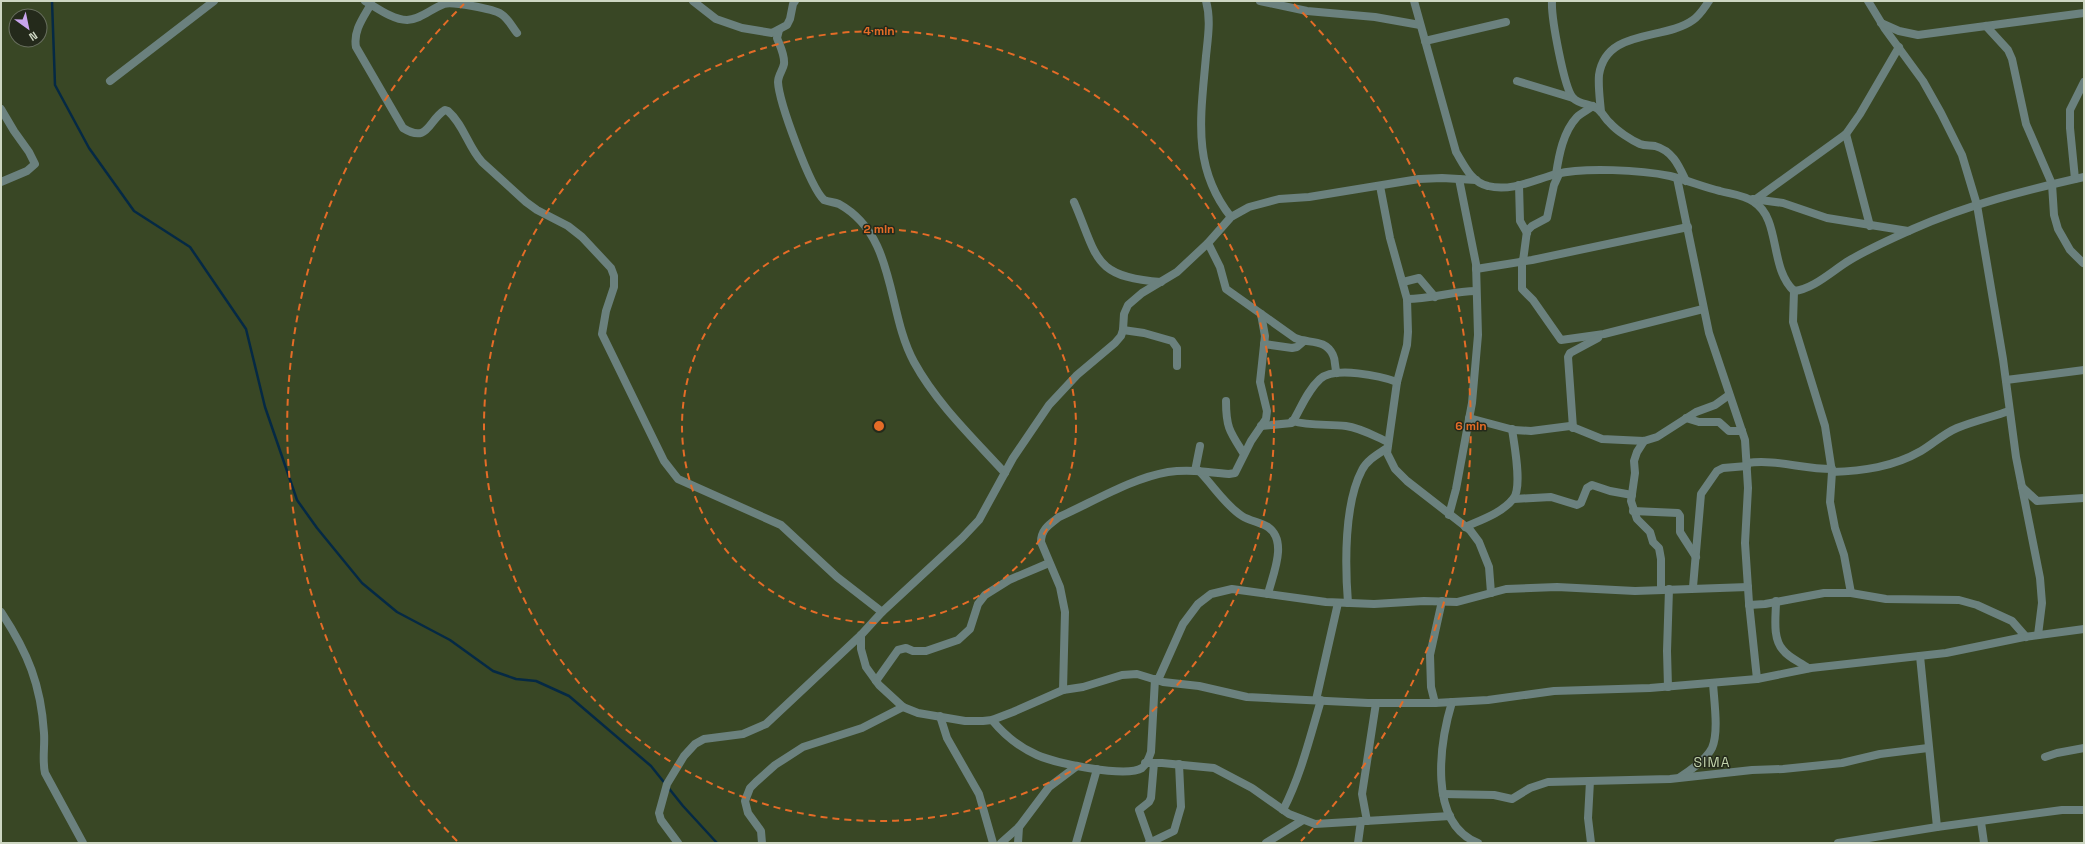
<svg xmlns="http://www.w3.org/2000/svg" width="2085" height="844" viewBox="0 0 2085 844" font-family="'Space Grotesk',sans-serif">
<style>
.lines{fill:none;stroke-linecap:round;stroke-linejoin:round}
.stream{stroke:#052944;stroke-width:2.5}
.street{stroke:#6b817e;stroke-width:8}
.ring{fill:none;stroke:#e46c27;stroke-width:2;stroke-dasharray:7 5}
.labels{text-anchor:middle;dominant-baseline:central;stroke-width:3;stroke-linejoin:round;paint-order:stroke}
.quarter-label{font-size:14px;letter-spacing:1px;fill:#c2d3ac;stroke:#242a1b}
.centre{fill:#e46c27;stroke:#242a1b;stroke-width:2}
.ring-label{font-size:12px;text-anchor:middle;font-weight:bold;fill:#e46c27;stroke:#242a1b;stroke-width:3;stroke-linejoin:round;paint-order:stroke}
</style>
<rect width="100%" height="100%" fill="#394725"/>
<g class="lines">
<path class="stream" d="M52,1l3,84 34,63 45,63 56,36 56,82 19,78 32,93 20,28 45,55 35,29 53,28 43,31 23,8 20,2 33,15 82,70 32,40 34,37"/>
<g class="street">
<path d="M365,1c12,7 28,19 42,19 15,-1 23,-11 37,-16 7,-3 50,5 57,10 7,4 11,13 16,19"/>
<path d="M693,1l23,18 26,9 30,5 15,-8 3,-6 3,-15 2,-3"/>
<path d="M1206,1c5,18 2,36 0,55 -5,59 -15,111 25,161"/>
<path d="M1260,1l47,10 68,6 45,8"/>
<path d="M1414,1l42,151c8,13 15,30 32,34 23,6 46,-6 68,-12 28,-7 85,-4 114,2 17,4 33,11 50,15 11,3 24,4 34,11 27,17 15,66 40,89 20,-2 39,-21 56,-31 20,-12 41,-21 63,-31 54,-24 113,-39 171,-52"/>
<path d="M1552,1c-1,16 12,87 21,97 8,8 20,5 27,13 4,4 6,9 10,12 7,8 21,17 30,21 5,2 10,1 15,2 18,5 24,20 31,35"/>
<path d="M1868,1l17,28 38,52 18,32 21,42 15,50 26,154 13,98 24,121 2,25 -4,32"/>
<path d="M371,4c-8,14 -18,27 -15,43l47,81c26,16 25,-8 42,-18l3,1c16,14 20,36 34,51l44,40 11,8 31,16 14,11 29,31 3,8v11l-8,24 -4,23 62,127 14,18 103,46 56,52 45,35"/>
<path d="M1881,23l18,8 19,4 166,-22"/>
<path d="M1986,26l22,24 4,9 14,65 26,60 2,31 4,14 12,21 13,13"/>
<path d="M779,30l-2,8c3,8 8,17 7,26 -1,6 -6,11 -6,18 1,20 32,105 46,118 5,2 10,2 15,4 58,32 47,107 75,158 23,42 59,76 91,111"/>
<path d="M1425,41l81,-19"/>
<path d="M110,81l104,-80"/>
<path d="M1517,81l56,17"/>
<path d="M1,109l13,22 15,21 6,12 -8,7 -26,11"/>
<path d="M1601,112c-1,-12 -3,-25 -2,-37 7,-47 65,-34 94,-55 7,-5 11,-12 16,-19"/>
<path d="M1846,134l24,92"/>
<path d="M1556,174c3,-19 7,-42 21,-57 4,-4 11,-7 16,-11"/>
<path d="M1677,178l32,155 36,107 3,48 -3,55 4,60 8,76"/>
<path d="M2075,179l-5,-51v-18l14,-28"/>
<path d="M1519,185l1,36 7,12"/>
<path d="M1380,186l10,52 17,61 1,33 -1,13 -10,37 -10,71 8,16 12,12 63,49 9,12 10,25 2,26"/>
<path d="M1753,199l30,4 44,15 81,13"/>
<path d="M1756,199l90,-65 14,-20 39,-67"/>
<path d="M1074,202c24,55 18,75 87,80"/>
<path d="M1208,243l12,24 6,22 69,49c13,6 30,0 38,17 3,6 1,12 4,18"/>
<path d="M1522,261v28l11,11 28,40 43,-6 99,-25"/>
<path d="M1523,261l4,-30 5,-5 15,-8 7,-33 5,-11"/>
<path d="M1476,269l56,-9 156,-33"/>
<path d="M1403,282l16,-4 16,19"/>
<path d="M1794,291l-1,31 32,104 7,46 -2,30 5,26 9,27 7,38"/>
<path d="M1407,299c24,0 46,-8 69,-8"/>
<path d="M1123,330l21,3 28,8 5,7v18"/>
<path d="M1264,344l28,4 5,-1 7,-6"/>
<path d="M2006,380l78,-10"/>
<path d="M1226,401c0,27 4,31 18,53"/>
<path d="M1469,418l45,12 17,1 39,-5 32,13 42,2 13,-4 39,-25 19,-7 14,-10"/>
<path d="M1686,418l13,4h20l10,9h13"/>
<path d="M1292,421c18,5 36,3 54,5 15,2 28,10 42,16"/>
<path d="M1261,426l31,-3c9,-15 15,-32 28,-44 15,-13 61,-3 77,3"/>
<path d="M1573,428l-5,-71 2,-4 28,-15"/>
<path d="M1644,441l-7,11 -3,9 1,12 -4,28 6,18 13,13 3,10 6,6 2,11v30"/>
<path d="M1747,463c29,-4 55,6 85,6"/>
<path d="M1195,471l5,-25"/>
<path d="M1199,471c14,14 26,34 43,45 8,5 18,6 26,11 20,14 5,47 0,67"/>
<path d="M1832,472c31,-1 61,-5 89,-21 12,-7 22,-17 36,-23 17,-7 35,-11 52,-17"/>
<path d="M2022,487l15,14 47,-3"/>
<path d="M1514,499l37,-2 26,8 4,-2 6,-15 5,-3 18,6 22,4"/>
<path d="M1633,511l45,2 2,3v16l16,25"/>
<path d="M1449,515l7,-26 16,-86 6,-68 -2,-71 -17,-85"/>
<path d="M1465,527c16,-7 37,-14 48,-28 10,-11 1,-55 -1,-70"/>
<path d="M1693,587l8,-93 16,-23 6,-3 24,-2"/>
<path d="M1776,601c0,15 -4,37 7,49 6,8 17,12 25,18"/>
<path d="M1348,603c-3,-38 -4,-99 14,-133 5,-10 16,-16 25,-22"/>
<path d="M1749,605l16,-1 59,-11h27l35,6 73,1 18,5 35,16 14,16"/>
<path d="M1,612c27,41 40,73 43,121 1,14 -2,27 1,40l38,70"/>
<path d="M861,635v14l5,18 13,18 24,22 15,6 47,8h18l9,-1 21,-8 50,-22 20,-3 39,-12 15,-1 26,8 36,4 48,11 121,6h67l53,-3 66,-9 96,-3 107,-9 54,-11 135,-15 78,-16 60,-8"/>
<path d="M1920,656l17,171"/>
<path d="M1158,680l25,-56 15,-20 13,-10 21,-5 94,13 48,2 50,-3 33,1 49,-13 51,-2 78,4 113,-4"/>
<path d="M876,681l22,-31 8,-2 7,3h13l32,-11 12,-11 8,-25 7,-9 24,-15 40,-17"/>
<path d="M1668,687l-1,-36 2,-62"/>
<path d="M1063,690l2,-78 -5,-25 -19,-45c0,-13 9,-18 18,-25 34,-15 73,-39 109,-45 20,-3 41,0 61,2l6,-1 16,-32 15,-22 1,-8 -7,-29 5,-46 -4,-22"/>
<path d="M1316,700l22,-97"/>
<path d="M1452,702c-12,40 -25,121 26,141"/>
<path d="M1435,703l-4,-16 -1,-32 12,-54"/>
<path d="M940,716l7,22 32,56 14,49"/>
<path d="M992,720c13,16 27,27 45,35 17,8 89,23 105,13 5,-4 7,-10 9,-16l4,-73"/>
<path d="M2045,757l12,-4 27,-5"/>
<path d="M1145,763h17l52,5 38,20 37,26 26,10 135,-8"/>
<path d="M1680,777c11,-7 26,-17 32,-29 7,-16 2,-47 1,-65"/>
<path d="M1590,781l-2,37 3,25"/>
<path d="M1443,794l51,1 18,4 18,-11 18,-6 122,-3 82,-9 31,-1 59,-6 38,-9 48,-6"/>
<path d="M1283,810c18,-35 27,-73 38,-110"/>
<path d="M1367,821l-5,-27 14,-91"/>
<path d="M1981,822l3,21"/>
<path d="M1150,841l-11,-31 10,-8 2,-4 3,-35"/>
<path d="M678,843l-17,-23 -2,-7 8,-29 17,-28 11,-12 9,-5 39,-5 23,-10 95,-89 21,-23 80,-74 17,-18 34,-62 36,-53 28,-30 38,-32 6,-7 2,-6 1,-16 4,-9 14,-12 35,-21 31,-29 23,-26 18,-10 30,-8 30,-2 110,-18 23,-1 34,2"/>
<path d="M762,843l-1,-12 -13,-18 -3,-12 5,-13 6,-6 19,-17 28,-18 59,-19 41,-21"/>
<path d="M1001,843l18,-16 30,-40 28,-21"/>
<path d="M1018,843l1,-16"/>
<path d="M1076,843l21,-74"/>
<path d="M1149,843l25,-12 7,-24 -2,-43"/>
<path d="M1266,843l37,-23"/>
<path d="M1358,843l3,-22"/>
<path d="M1838,843l99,-16 125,-17h22"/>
</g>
</g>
<g class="ring">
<circle cx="879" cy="426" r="197"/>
<circle cx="879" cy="426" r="395"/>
<path d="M457 841A592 592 0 0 1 464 4M1294 4A592 592 0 0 1 1301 841"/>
</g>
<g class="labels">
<g class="quarter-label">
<text x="1712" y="762">SIMA</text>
</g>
</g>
<circle cx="879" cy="426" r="6" class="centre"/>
<g class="ring-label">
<text x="879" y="35">4 min</text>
<text x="879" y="233">2 min</text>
<text x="1471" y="430">6 min</text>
</g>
<rect width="2085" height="844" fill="none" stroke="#ced7c3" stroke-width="4"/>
<g transform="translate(28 28) rotate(147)"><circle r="19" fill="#242a1b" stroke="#686f5e"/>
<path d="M0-3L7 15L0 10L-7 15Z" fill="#c9a5ee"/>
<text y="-6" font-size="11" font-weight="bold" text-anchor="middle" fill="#ced7c3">N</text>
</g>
</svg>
